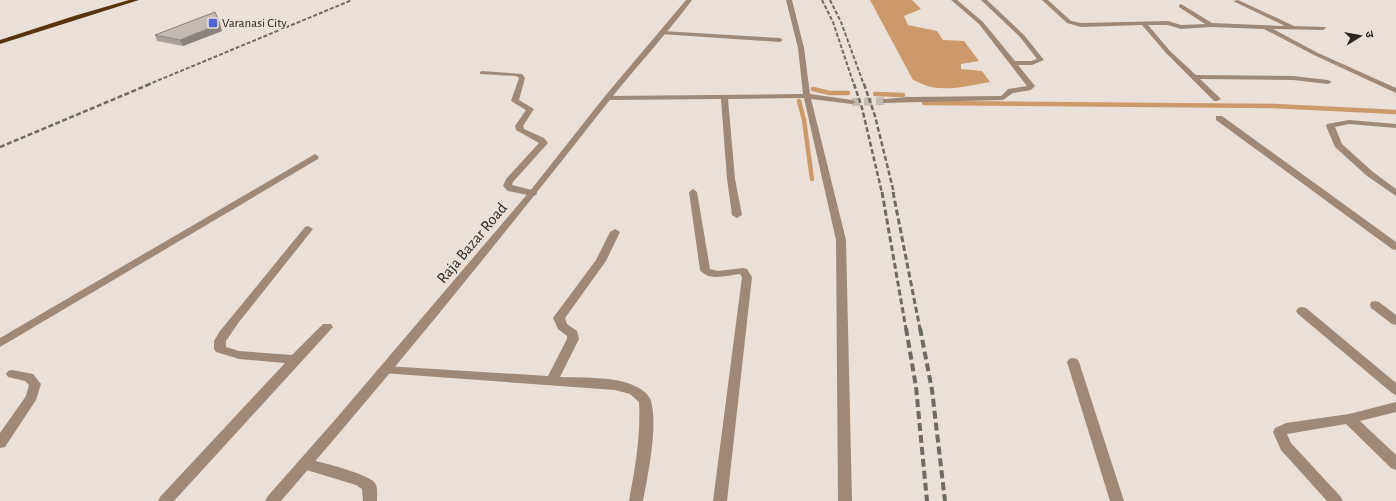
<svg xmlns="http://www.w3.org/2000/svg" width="1396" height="501" viewBox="0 0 1396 501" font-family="'Alegreya Sans','Noto Sans Devanagari',sans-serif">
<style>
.water{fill:#cc996b}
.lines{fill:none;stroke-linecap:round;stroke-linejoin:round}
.stream{stroke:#cc996b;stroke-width:4.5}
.minor-tunnel{stroke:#c4bbb3;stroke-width:8;stroke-dasharray:8 4;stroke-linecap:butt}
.minor{fill:#9f8875;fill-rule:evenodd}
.tertiary{fill:#9f8875;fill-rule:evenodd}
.trunk{fill:#58340e;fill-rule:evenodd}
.rail-far3{stroke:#6f6964;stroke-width:2;stroke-dasharray:4 2;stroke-linecap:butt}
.rail-far2{stroke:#6f6964;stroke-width:2.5;stroke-dasharray:5 2.5;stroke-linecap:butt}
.rail-far1{stroke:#6f6964;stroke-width:3;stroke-dasharray:6 3;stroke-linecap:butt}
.rail{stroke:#6f6964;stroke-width:4;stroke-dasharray:8 4;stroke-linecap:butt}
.wall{fill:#a9a099}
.shaded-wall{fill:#89827d}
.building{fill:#c4bab2;stroke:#89827d}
.poi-dot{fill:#5263d9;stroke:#eae0d7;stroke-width:1.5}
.labels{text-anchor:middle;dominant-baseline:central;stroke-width:4;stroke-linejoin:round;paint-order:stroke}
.far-poi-label{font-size:13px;fill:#2a2623;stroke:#eae0d7;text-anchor:start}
.street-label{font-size:16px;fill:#2a2623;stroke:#eae0d7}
</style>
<rect width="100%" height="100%" fill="#eae0d7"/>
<path class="water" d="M870,0h42l9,9 -17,7 4,9 29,6 6,9 21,1 15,20 -18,3v5l21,2 8,11c-19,3 -39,9 -59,5 -6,-1 -12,-5 -18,-7z"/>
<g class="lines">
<g class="stream">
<path d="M813,89l17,4h18"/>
<path d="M875,94l28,1"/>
<path d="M799,101l5,19 8,59"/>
<path d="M924,103l350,3 122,6"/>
</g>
<path class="minor-tunnel" d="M852,102l34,-1"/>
<g class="minor">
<path d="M786,0h6l12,48 6,46 42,6 4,2 -4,2 -41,-5 35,141 6,261h-14l-2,-261 -32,-142 -76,1 7,80 7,36 -5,3 -5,-3 -5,-36 -6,-80 -113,1 -4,-2 4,-2 195,-2 -5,-46z"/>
<path d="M951,0h6l26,22 32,39h16l6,-2 -17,-22 -39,-37h6l37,35 20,25 -12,5h-14l17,21 -4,4 -18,3 -10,7 -120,3v-4h3l21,-2 94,-1 7,-7 19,-3 -48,-62z"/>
<path d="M1042,0h6l23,21 10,2 87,-2 13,4 24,-1 -26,-17v-2l2,-1 31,19 73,3 -52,-25 5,-1 56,26 31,1 1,1 -3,2 -50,-1 45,24 78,35v5l-82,-38 -50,-26 -53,-2 -30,2 -13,-4h-20l22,26 26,24 97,1 35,4 4,2 -4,2 -35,-4 -93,-1 21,20 -4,2h-3l-48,-48 -24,-28 -61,2 -14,-4z"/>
<path d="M662,31l118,7 3,2 -3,2 -120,-8 -1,-1z"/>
<path d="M482,71l40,3 3,4 -6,22 15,9 -11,17 1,3 20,9 4,5 -35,39 -1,3 24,6 1,2 -1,2 -3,1 -25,-5 -5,-5 3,-7 33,-36 -23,-13 -1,-4 11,-16 -15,-9 8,-23 -3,-2 -36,-2v-2z"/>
<path d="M1216,116h6l174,126v8l-4,-1 -176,-129z"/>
<path d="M1349,120l47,4v4l-47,-4 -14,3 7,17 31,28 23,17v7l-29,-20 -32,-29 -9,-21 1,-2z"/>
<path d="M315,154l4,3 -1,2 -318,188v-9z"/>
<path d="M693,189l4,3 13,77 8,2 25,-3 4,1 5,8 -25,224h-14l29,-224 -2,-3c-13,1 -31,8 -40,-4l-11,-78z"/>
<path d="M308,226l5,3 -74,93 -13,19v6l13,4 53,4 31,-31h8l2,3 -159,174h-16l2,-4 125,-134 -46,-4 -23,-7 -2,-3v-8l6,-10 85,-104z"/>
<path d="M615,229l5,3 -14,29 -41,57 2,6 10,7 2,8 -19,38c24,1 58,-1 79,11 4,2 11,8 12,13 7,25 -3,74 -8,100h-14c6,-33 12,-65 10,-99l-9,-8 -15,-4 -233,-17 -2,-3 2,-3 4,-1 162,10 19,-37v-3l-9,-7 -5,-11 43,-58 14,-28z"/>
<path d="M1375,301l4,1 17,13v10l-4,-1 -21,-16 -1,-3 1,-3z"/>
<path d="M1302,307l4,1 90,75v12l-4,-2 -94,-79 -2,-3 2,-3z"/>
<path d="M1073,358l4,1 2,3 45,139h-14l-43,-139 2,-3z"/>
<path d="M12,370l21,4 8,10 -5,16 -31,47 -5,1v-15l26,-37 3,-11 -4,-4 -17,-4 -2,-3 2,-3z"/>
<path d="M1396,402v10l-36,9 36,34v15l-5,-2 -45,-44 -59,10 4,9 50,54 2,4h-16l-46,-51 -8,-18 2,-4 11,-5 63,-9z"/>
<path d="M305,458c14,4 62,15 70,25 3,4 2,13 2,18h-14l-1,-12 -6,-4 -56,-17 -2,-4 2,-4z"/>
</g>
<path class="tertiary" d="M686,0h6c-26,35 -56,67 -83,101 -106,135 -215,270 -328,400h-16l2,-4 67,-76 196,-230 75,-95z"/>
<path class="trunk" d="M129,0h10l-139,44v-4l74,-24z"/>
<g class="rail-far3">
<path d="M822,0l11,22 21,63"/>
<path d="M830,0l11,22 23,63"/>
<path d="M147,85l205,-85"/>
</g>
<g class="rail-far2">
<path d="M854,84l8,24 20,85"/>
<path d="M864,84l11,32 19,77"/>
<path d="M0,147l150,-63"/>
</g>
<g class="rail-far1">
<path d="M882,192l24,137"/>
<path d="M893,192l27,137"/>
</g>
<g class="rail">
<path d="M906,328l10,59 11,114"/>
<path d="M920,328l12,62 13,111"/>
</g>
</g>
<path class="wall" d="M222,31l-39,15 -26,-5 -2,-6z"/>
<path class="shaded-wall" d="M220,24l2,7 -39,15 -3,-6z"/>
<path class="building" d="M215,12l5,12 -40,16 -25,-5z"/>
<rect class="poi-dot" x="208" y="18" width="10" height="10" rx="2"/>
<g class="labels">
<g class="far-poi-label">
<text x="222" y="23">Varanasi City</text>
</g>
<g class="street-label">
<text transform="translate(472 243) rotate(-50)">Raja Bazar Road</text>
</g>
</g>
<g transform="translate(1360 36) rotate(79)" stroke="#eae0d7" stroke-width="3" paint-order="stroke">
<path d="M0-3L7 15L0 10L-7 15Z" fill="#2a2623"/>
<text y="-6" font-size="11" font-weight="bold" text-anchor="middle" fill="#2a2623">उ</text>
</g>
</svg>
